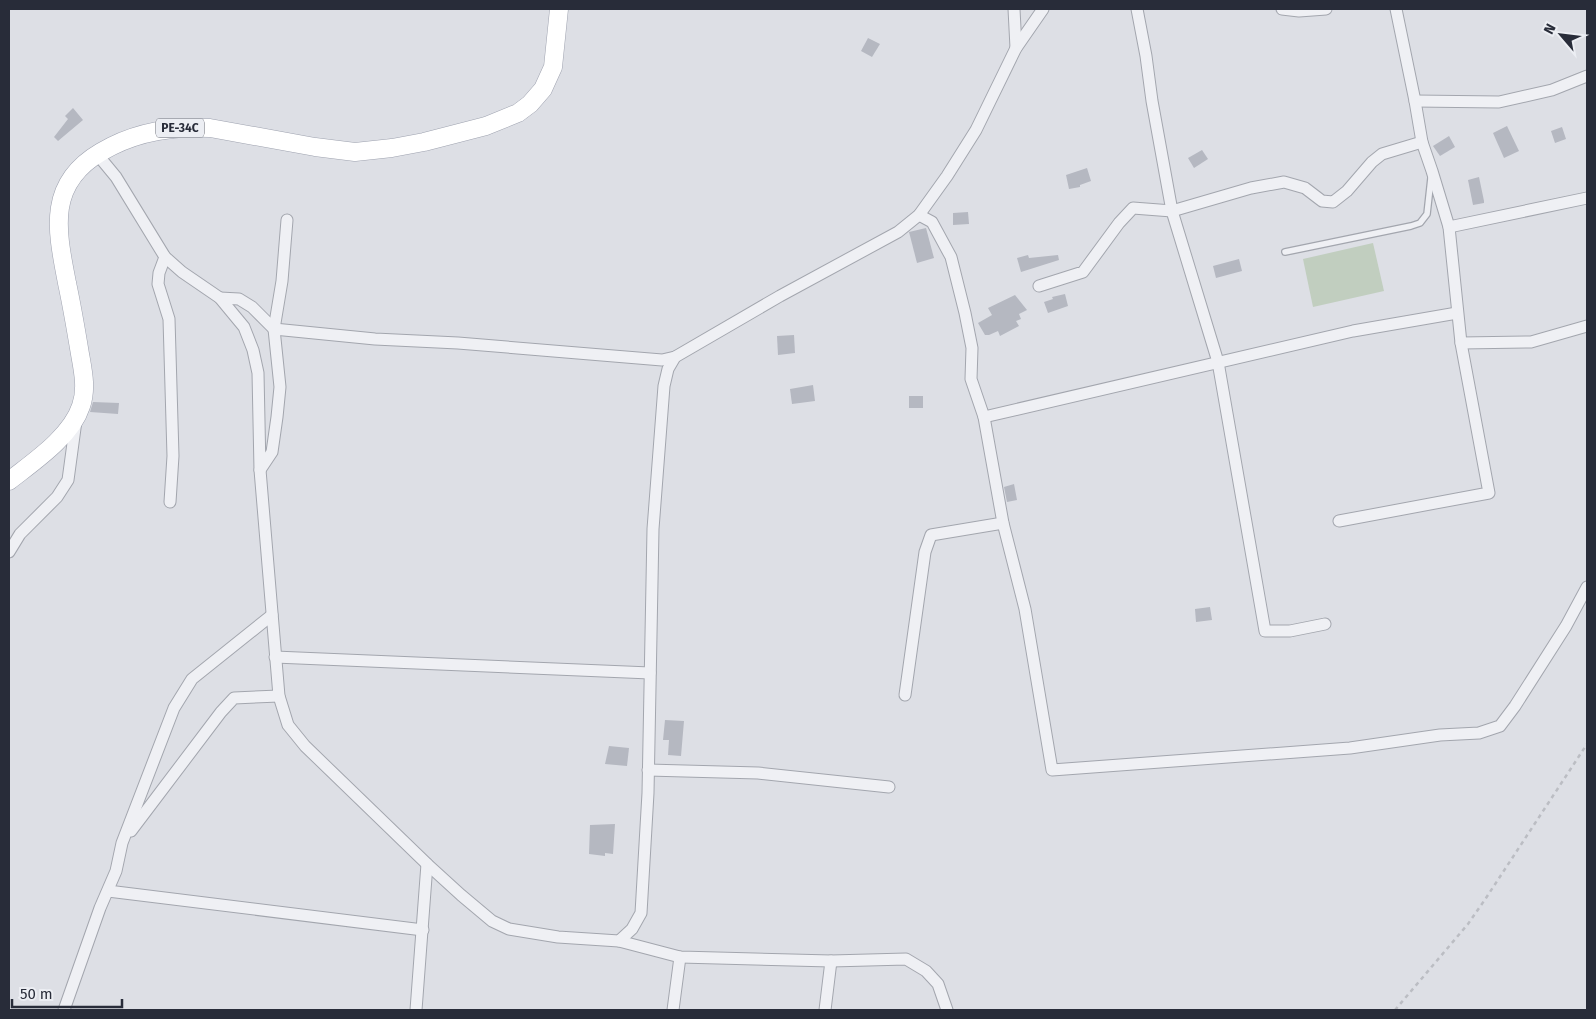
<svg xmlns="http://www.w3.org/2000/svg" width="1596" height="1019" viewBox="0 0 1596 1019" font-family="'Fira Sans',sans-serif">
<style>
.green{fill:#c1cebf}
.building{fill:#b5b8c1}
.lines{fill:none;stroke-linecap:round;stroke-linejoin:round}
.lane-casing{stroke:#a3a6ae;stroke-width:8}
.street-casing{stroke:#a3a6ae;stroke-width:13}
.primary-casing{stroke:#9ea2af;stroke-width:19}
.path{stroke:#bbbdc3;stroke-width:2.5;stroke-dasharray:4 4;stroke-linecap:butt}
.lane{stroke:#eff0f4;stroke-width:5.5}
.street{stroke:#eff0f4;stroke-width:11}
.primary{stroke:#fff;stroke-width:18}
.labels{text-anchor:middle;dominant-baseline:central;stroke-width:4;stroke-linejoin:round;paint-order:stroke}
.shield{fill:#eceef3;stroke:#636671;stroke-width:1}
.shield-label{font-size:12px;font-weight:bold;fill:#282c39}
</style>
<rect width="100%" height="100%" fill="#dddfe5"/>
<path class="green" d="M1373,243l11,48 -71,16 -10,-48z"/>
<g class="building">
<path d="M868,38l12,6 -8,13 -11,-6z"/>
<path d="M73,108l10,12 -25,21 -4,-4 14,-18 -3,-3z"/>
<path d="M1507,126l12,25 -15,7 -11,-25z"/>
<path d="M1562,127l4,12 -11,4 -4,-12z"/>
<path d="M1449,136l6,11 -15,9 -7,-10z"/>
<path d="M1202,150l6,9 -14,9 -6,-10z"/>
<path d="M1087,168l4,13 -11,4v2l-11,2 -3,-14z"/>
<path d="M1479,177l5,24v2l-11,2 -5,-25z"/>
<path d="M968,212l1,12 -16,1v-12z"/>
<path d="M926,228l8,30 -17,5 -8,-31z"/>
<path d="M1028,255l1,3 29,-3 1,5 -38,12 -4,-14z"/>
<path d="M1239,259l3,12 -26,7 -3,-12z"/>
<path d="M1065,294l3,12 -20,7 -4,-11 9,-3 -1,-2z"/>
<path d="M1015,295l12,15 -8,4 2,5 -5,2 3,5 -19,10 -2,-5 -9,4h-4l-7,-12 14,-8 -4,-7z"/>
<path d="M794,335l1,18 -17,2 -1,-19z"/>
<path d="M813,385l2,16 -23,3 -2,-15z"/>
<rect x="909" y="396" width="14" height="12"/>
<path d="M93,402l26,1 -1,11 -28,-2z"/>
<path d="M1014,484l3,16 -10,2 -3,-15z"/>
<path d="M1210,607l2,13 -16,2 -1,-13z"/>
<path d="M665,720l19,1 -3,35 -13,-1 1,-15h-6z"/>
<path d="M609,746l20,2 -2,18 -22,-2z"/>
<path d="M615,824l-2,30 -8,-1v3l-16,-2 1,-29z"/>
</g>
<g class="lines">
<defs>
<path id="lane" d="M1285,252l126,-26 9,-3 7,-9 4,-36"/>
<g id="street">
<path d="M1014,9l2,39"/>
<path d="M1137,9l9,47 6,45 20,110 46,151 47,269h25l35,-7"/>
<path d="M1282,9l17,2 27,-2"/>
<path d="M1415,101l84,1 53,-12 35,-14"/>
<path d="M97,154l19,23 49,80 17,15 38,26 24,29 9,23 5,23 2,97 19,226 9,29 17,21 122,118 34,31 31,26 17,8 49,8 61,4 13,-12 9,-16 7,-120 5,-264 11,-143 4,-17 7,-12 105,-61 118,-64 21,-17 28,-39 29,-46 40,-82 27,-39"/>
<path d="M919,215l13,7 19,35 14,56 7,35 -1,31 13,38 19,106 22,86 27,161 298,-22 90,-13 39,-2 21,-7 15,-20 51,-80 21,-39"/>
<path d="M1449,227l138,-29"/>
<path d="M165,257l-6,16 -1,11 11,35 4,137 -3,46"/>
<path d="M1039,286l44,-14 36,-49 14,-15 39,3 79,-23 33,-6 21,6 17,13 11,1 14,-11 25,-29 10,-8 40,-12"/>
<path d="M220,298l19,1 13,8 22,22 101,10 83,4 204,17 13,-3"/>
<path d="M1461,343l70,-1 56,-16"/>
<path d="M984,417l369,-86 104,-18"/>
<path d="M260,470l12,-18 5,-35 3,-30 -6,-58 8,-48 5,-61"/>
<path d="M1339,521l150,-28 -28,-150 -12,-116 -17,-56 -10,-29 -7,-41 -19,-92"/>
<path d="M9,552l11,-18 37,-37 11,-17 8,-59"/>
<path d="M275,657l375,16"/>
<path d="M905,695l20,-143 6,-17 72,-12"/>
<path d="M648,770l110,3 131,14"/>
<path d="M131,831l90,-119 13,-14 45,-2"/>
<path d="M108,891l315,39"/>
<path d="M619,941l61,16 151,4 75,-2 20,12 12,13 9,26"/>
<path d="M64,1010l36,-102 16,-37 6,-28 52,-135 18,-29 80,-64"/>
<path d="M416,1010l11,-146"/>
<path d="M673,1010l7,-53"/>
<path d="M825,1010l6,-49"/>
</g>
<path id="primary" d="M9,481c24,-19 62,-44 72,-75 6,-17 2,-35 -1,-52 -4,-24 -8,-48 -13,-71 -10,-52 -21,-99 34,-131 33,-20 70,-26 109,-24l105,19 40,5 37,-4 32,-6 62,-16 32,-13 12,-9 13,-15 10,-22 6,-58"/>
</defs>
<use href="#lane" class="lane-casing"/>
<use href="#street" class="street-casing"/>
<use href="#primary" class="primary-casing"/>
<path class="path" d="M1395,1010l73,-86 18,-26 101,-154"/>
<use href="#lane" class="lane"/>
<use href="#street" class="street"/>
<use href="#primary" class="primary"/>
</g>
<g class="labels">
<rect class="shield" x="156" y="118.5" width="48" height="19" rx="4"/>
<g class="shield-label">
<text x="180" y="128">PE-34C</text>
</g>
</g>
<rect width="1596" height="1019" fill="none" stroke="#282c39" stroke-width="20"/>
<g transform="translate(1561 35) rotate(298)" stroke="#eceef3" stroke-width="4" paint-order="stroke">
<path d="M0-4L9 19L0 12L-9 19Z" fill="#282c39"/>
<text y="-8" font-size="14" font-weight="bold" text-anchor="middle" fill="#282c39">N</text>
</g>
<path d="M12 999v8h110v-8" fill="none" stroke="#282c39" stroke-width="2.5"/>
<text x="20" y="999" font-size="15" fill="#282c39" stroke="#eceef3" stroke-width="4" paint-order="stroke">50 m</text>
</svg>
